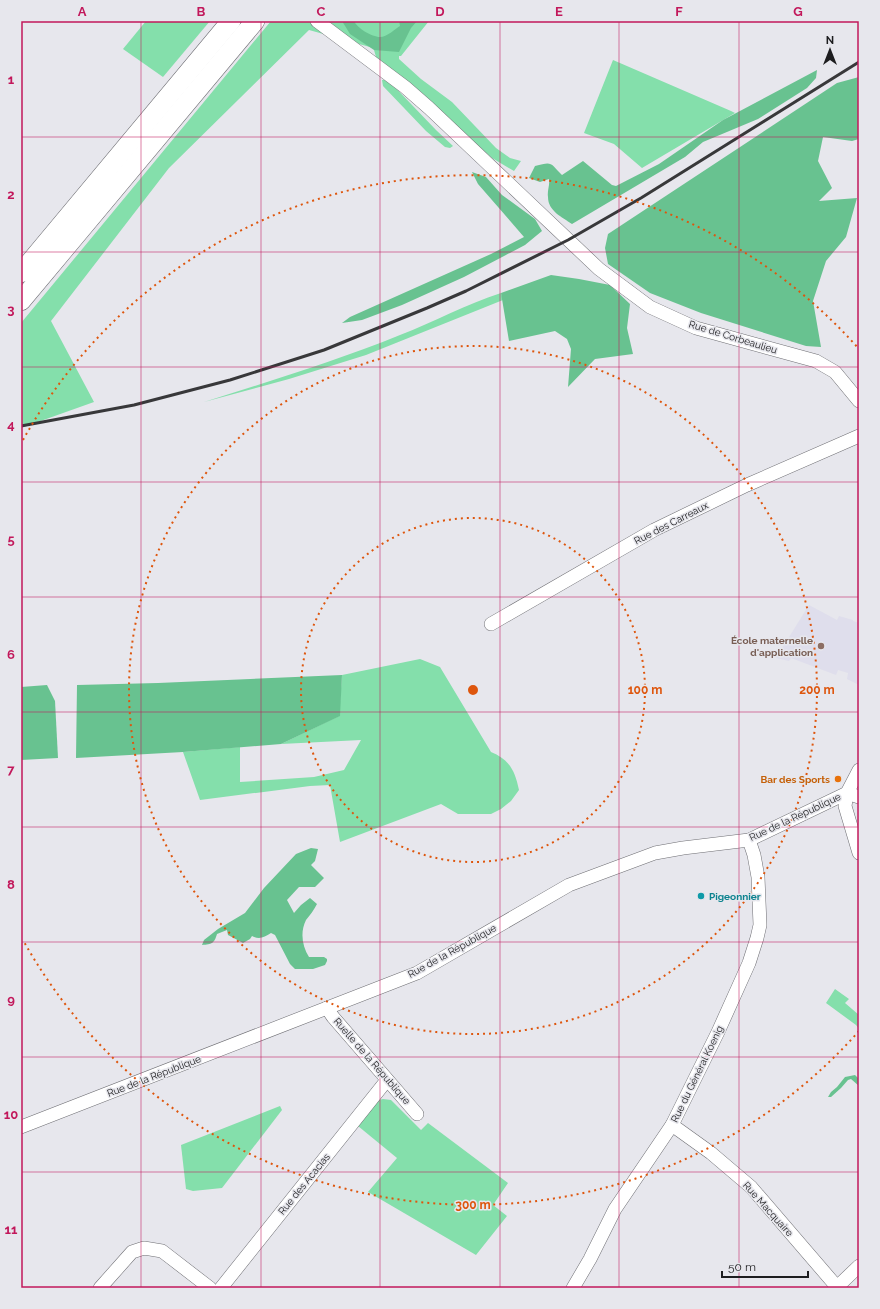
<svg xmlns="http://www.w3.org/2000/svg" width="880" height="1309" viewBox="0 0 880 1309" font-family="Raleway,sans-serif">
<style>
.built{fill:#dfdeec}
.green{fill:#84dfab}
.forest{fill:#68c290}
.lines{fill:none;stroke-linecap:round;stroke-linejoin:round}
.minor-casing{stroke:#6e6e73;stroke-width:14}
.highway-casing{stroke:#6e6e73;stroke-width:20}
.minor{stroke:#fff;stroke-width:13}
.highway{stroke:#fff;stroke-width:19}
.rail{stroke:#38383a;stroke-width:3}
.grid{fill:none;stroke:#c2185b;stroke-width:1;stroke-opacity:0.55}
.ring{fill:none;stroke:#de560d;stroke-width:2;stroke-dasharray:2 4}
.education-dot{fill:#8d6e63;stroke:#e7e7ed;stroke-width:1.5}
.food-dot{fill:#e8710a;stroke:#e7e7ed;stroke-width:1.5}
.culture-dot{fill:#0f9aa8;stroke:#e7e7ed;stroke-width:1.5}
.labels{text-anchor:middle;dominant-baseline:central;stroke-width:3;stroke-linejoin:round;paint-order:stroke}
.street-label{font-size:10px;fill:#1d1d1f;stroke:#e7e7ed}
.education-label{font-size:10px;font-weight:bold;fill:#785e54;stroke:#e7e7ed;text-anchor:end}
.food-label{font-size:10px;font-weight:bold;fill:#c56008;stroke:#e7e7ed;text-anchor:end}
.culture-label{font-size:10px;font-weight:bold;fill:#0d838f;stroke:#e7e7ed;text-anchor:start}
.centre{fill:#de560d;stroke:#e7e7ed;stroke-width:2}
.ring-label{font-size:12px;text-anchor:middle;font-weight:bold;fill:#de560d;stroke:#e7e7ed;stroke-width:3;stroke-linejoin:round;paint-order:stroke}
.neatline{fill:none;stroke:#c2185b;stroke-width:1.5}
.grid-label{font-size:13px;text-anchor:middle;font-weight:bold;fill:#c2185b}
</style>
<rect width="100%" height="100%" fill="#e7e7ed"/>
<path class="built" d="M809,605l28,15 2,-4 14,4v1l6,2 -2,7 1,1 -1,2 2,1v51l-12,-6 1,-6 -10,-3 -2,5 -45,-17 -2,3 -13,-3z"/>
<g class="green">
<path d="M146,21h64l-47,56 -40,-28z"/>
<path d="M271,21h158l-28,35h-2v3l22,20 31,23 44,46 14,10 11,3 -7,10 -22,-13 -71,-64 -45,-37 -2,-7 3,-1 -68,-19 -140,138 -118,153 43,81 -73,26v-105z"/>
<path d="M613,60l118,51 4,2 -93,55 -28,-24 -30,-11z"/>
<path d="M382,80h6l48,50 17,16 -3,2 -5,-1 -19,-16 -43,-45z"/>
<path d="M501,293l2,7 -137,55 -77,24 -85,23c66,-21 132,-41 196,-67 34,-13 66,-31 101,-42z"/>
<path d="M420,659l20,8 51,85c19,8 24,19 28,38l-8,11 -10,8 -10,5h-33l-17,-10 -101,38 -10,-57 -20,1 -110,14 -17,-48 57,-5v35l74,-5 30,-7 17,-30 -80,4 58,-28 3,-41z"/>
<path d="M835,989l14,10 -4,4 14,12v14l-3,-4 -30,-22z"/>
<path d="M383,1099l8,1 30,30 7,-7 80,60 -15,22 14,11 -31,39 -108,-63 29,-34 -39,-32 21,-26z"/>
<path d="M280,1106l2,4 -60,78 -29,3 -7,-2 -5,-44z"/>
</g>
<g class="forest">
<path d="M342,21h12c3,7 18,16 26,16 7,0 15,-8 20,-11l-1,-5h18l-6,7 -12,24 -25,-2 -24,-16z"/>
<path d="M817,70l-1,8 -9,10 -49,31 -55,23 -18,15 -113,67c-10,-7 -24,-13 -24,-27 -1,-6 2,-12 1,-18l-9,3 -11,-4 6,-12c18,-5 15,-3 27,9l21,-14 29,24 4,1 43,-22 64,-44z"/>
<path d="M859,77v62l-7,2 -29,-4 -5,24 14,27 -13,13 38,-3 -11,39 -20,24 -13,40 8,46 -15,-1 -105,-33 -51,-20 -42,-29 -3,-16 3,-14 229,-151z"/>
<path d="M472,172l14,5 16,18 33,24 7,12 -17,14 -61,32 -62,28 -40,15 -20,3 8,-6 141,-63 33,-17 -46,-53z"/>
<path d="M551,275l28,4 31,6 20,19 -3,24 6,26 -38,5 -27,28 3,-38 -4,-10 -12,-8 -46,10 -8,-48z"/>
<path d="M342,675l-2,41 -59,28 -98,8 -107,6 1,-73 81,-2z"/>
<path d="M47,685l8,16 3,57 -37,2v-73z"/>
<path d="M311,848l7,1 -3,12 -4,4 13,13 -9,9h-16l-12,13 7,13 7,-8 9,-7 7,6c-3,6 -7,11 -11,16 -6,12 -4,26 3,37h15l3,2v2l-2,4 -12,4h-18l-5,-5 -15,-29 -4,-2c-7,4 -11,7 -19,3l-2,3 -7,4 -15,-8 -1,-5 -10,4c-3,10 -5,10 -15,11l2,-5 14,-11 27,-16 19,-25 32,-34z"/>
<path d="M855,1075l4,4v7l-8,-7 -3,1 -7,8 -10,9h-3l3,-5 6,-5 8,-10z"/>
</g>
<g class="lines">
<defs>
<g id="minor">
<path d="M317,21l88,66 24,21 170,161 51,38 46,21 120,33 19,11 24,29"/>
<path d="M491,624l163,-94 93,-45 112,-49"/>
<path d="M859,770l-12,23 -2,13 14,47"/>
<path d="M327,1008l6,9 84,97"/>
<path d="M672,1125l39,28 40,34 86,100"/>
<path d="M21,1127l396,-154 152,-88 86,-32 28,-5 66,-8 98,-47 12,4"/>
<path d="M100,1288l32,-36 12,-4 18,3 48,37"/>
<path d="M221,1288l166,-208"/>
<path d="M573,1288l17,-29 25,-50 57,-84 46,-93 31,-69 8,-25 3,-13 -2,-48 -4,-22 -5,-15"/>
<path d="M836,1288l23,-22"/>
</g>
<g id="highway">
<path d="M21,273l210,-252"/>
<path d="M21,301l234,-280"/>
</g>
</defs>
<use href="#minor" class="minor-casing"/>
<use href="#highway" class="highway-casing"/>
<use href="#minor" class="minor"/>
<use href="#highway" class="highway"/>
<path class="rail" d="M21,426l113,-21 96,-25 94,-30 103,-42 39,-17 102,-51 73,-42 218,-136"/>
</g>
<path class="grid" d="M141,21v1267M261,21v1267M380,21v1267M500,21v1267M619,21v1267M739,21v1267M21,137h838M21,252h838M21,367h838M21,482h838M21,597h838M21,712h838M21,827h838M21,942h838M21,1057h838M21,1172h838"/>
<g class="ring">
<circle cx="473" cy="690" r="172"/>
<circle cx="473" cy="690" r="344"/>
<path d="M859 1031A515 515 0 0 1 23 940M23 440A515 515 0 0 1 859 349"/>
</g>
<circle class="education-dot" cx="821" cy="646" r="4"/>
<circle class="food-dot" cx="838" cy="779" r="4"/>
<circle class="culture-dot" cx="701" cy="896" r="4"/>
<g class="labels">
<g class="street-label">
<text transform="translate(733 337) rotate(17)">Rue de Corbeaulieu</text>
<text transform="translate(671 523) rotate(-27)">Rue des Carreaux</text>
<text transform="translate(795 817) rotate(-25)">Rue de la République</text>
<text transform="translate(452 951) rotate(-29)">Rue de la République</text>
<text transform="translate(372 1061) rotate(49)">Ruelle de la République</text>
<text transform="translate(697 1074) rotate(-64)">Rue du Général Koenig</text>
<text transform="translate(154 1076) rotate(-21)">Rue de la République</text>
<text transform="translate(304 1184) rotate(-51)">Rue des Acacias</text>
<text transform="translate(768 1209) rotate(48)">Rue Macquaire</text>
</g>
<g class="education-label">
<text x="813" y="640">École maternelle<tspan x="813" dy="12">d'application</tspan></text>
</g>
<g class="food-label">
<text x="830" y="779">Bar des Sports</text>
</g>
<g class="culture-label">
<text x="709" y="896">Pigeonnier</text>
</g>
</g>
<circle cx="473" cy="690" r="6" class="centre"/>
<g class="ring-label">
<text x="645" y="694">100 m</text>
<text x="817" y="694">200 m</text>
<text x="473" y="1209">300 m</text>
</g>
<rect width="880" height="1309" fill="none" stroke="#e7e7ed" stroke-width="44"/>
<g transform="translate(830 50)" stroke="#e7e7ed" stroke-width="3" paint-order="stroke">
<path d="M0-3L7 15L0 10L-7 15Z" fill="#1d1d1f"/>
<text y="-6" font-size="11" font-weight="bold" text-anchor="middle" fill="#1d1d1f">N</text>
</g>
<path d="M722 1271v6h86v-6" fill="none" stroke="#1d1d1f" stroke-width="2"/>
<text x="728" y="1271" font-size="12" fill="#1d1d1f" stroke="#e7e7ed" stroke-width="3" paint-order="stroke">50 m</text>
<rect x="22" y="22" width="836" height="1265" class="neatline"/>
<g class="grid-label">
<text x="82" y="16">A</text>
<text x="201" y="16">B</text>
<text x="321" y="16">C</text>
<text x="440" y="16">D</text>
<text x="559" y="16">E</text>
<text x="679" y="16">F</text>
<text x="798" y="16">G</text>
<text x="11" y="84">1</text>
<text x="11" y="199">2</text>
<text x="11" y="314">3</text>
<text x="11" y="429">4</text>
<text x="11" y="544">5</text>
<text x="11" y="659">6</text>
<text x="11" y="774">7</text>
<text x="11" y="889">8</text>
<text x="11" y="1004">9</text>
<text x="11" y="1119">10</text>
<text x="11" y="1234">11</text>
</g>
</svg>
